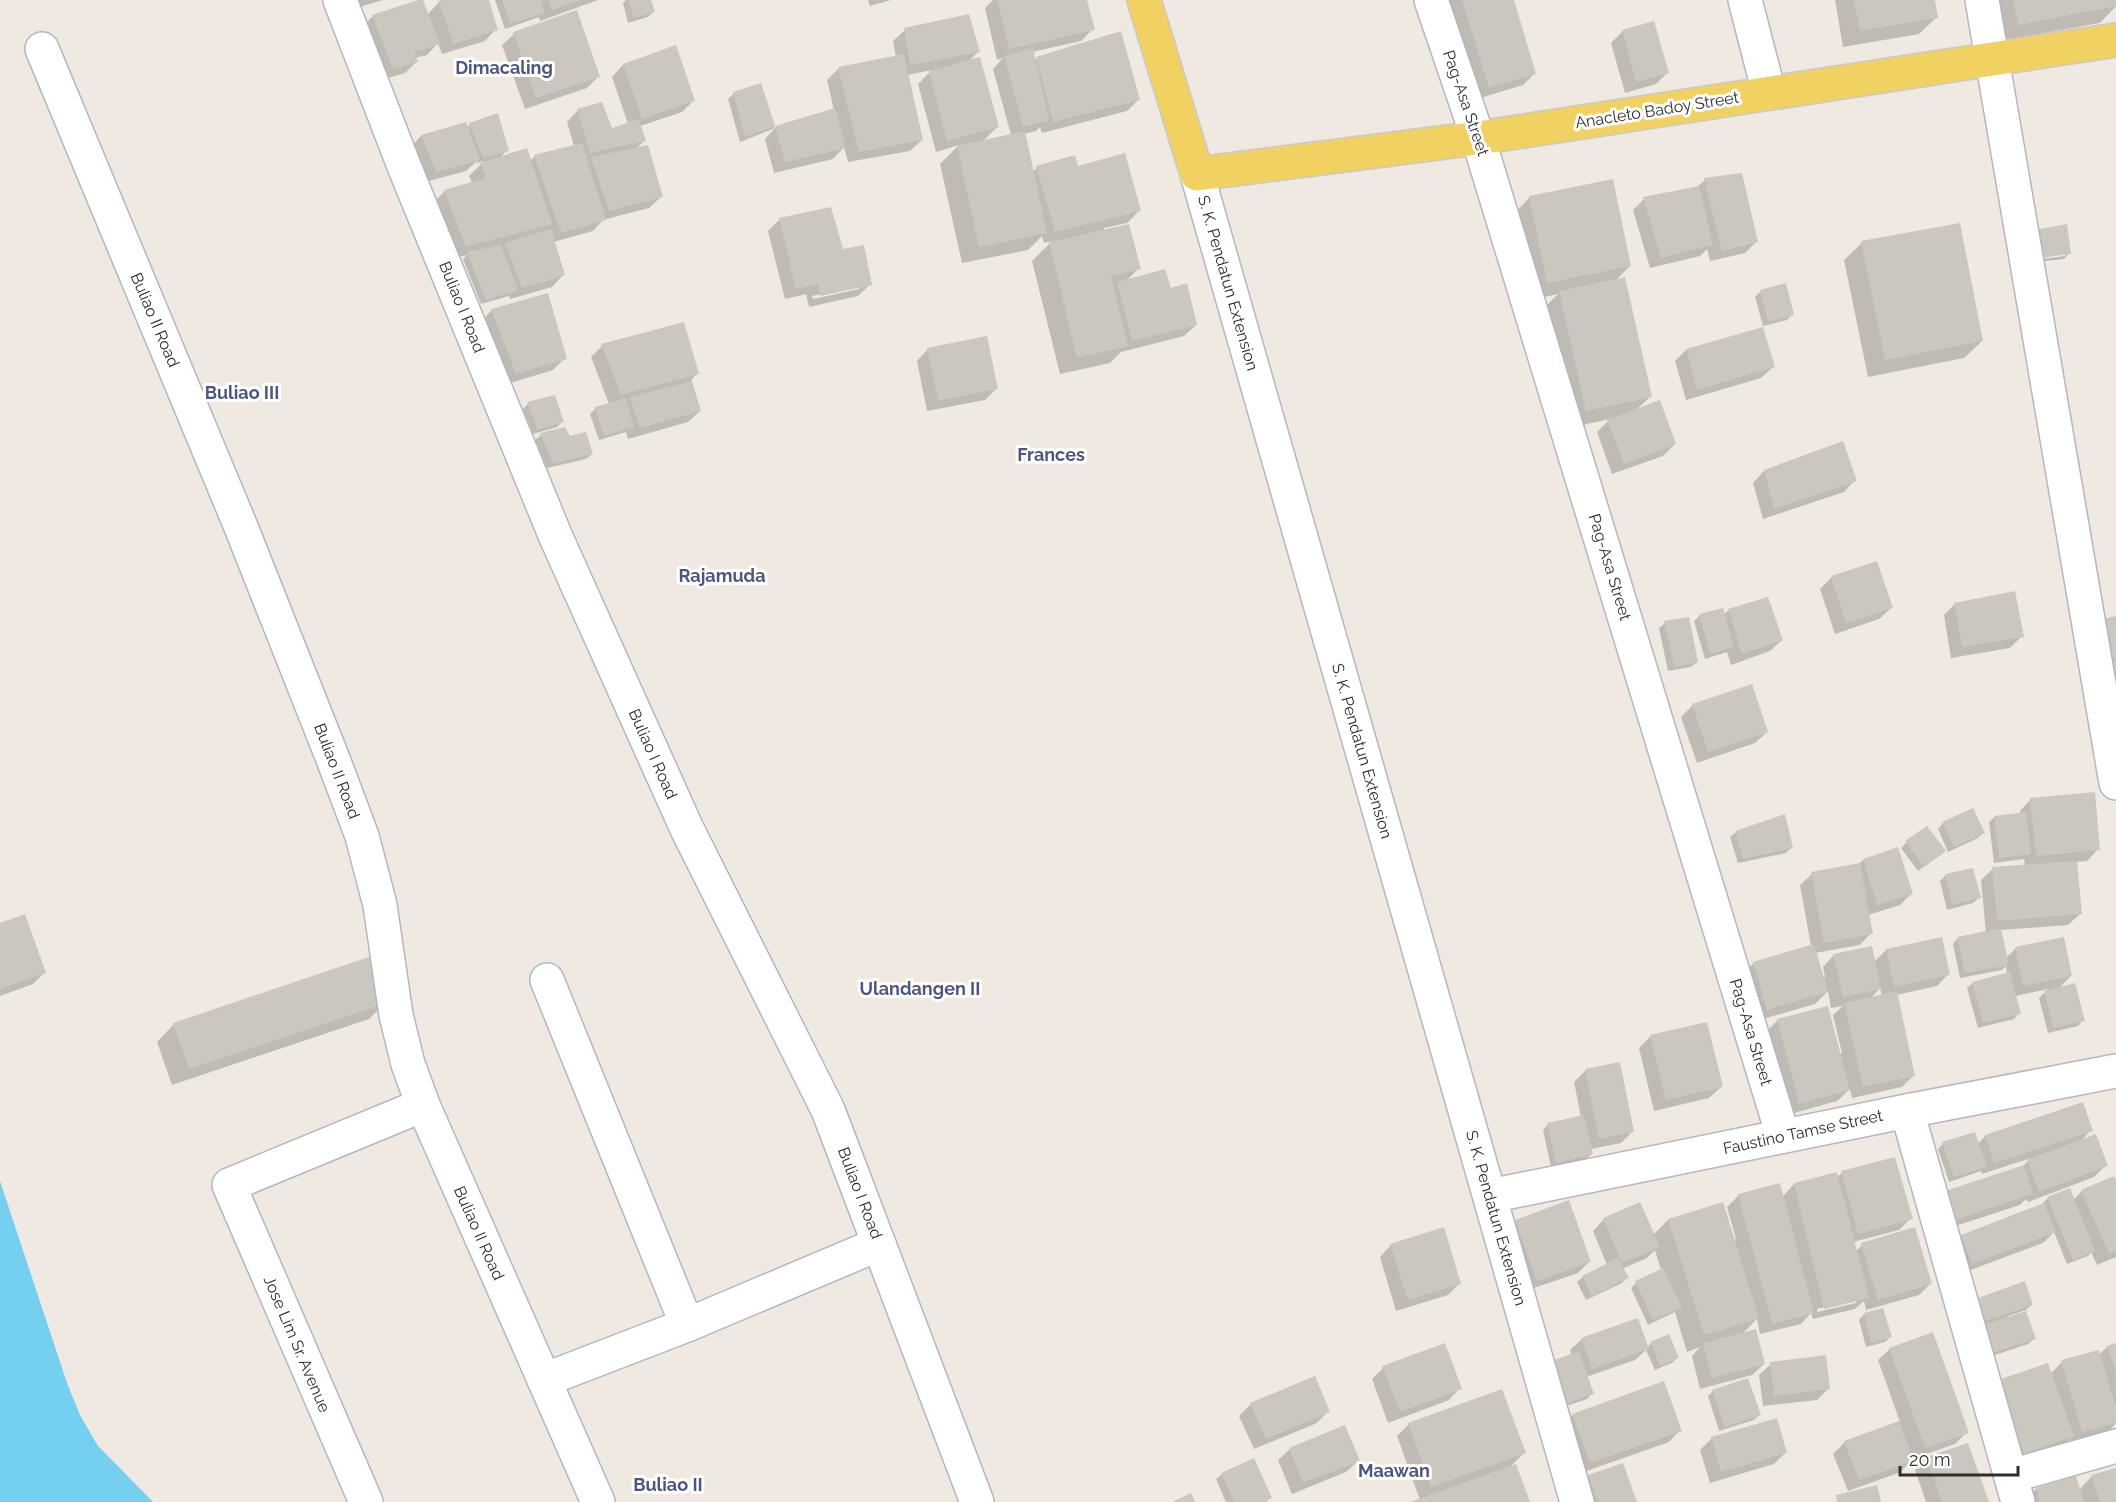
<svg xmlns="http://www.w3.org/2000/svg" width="2116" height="1502" viewBox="0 0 2116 1502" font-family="Raleway,sans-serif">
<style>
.water{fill:#75cff0}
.shadow{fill:#0003;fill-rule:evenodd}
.building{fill:#cbc7bf}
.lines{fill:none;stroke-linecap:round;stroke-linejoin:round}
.minor-casing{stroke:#b4b7c1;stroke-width:36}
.major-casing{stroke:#c9c9c9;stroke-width:36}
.minor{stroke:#fff;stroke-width:33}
.major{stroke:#f2d163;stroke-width:33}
.labels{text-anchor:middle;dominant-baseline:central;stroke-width:6;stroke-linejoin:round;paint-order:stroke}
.street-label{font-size:16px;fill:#2e2e2e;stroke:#fff}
.neighbourhood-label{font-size:18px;font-weight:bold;fill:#4d5680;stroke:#fff}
</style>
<rect width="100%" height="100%" fill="#efe9e1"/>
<path class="water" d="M0,1181l67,202 13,32 18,31 55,56h-153z"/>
<g class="shadow">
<path d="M349,0h34l-30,9z"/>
<path d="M447,0h40l9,29 -11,12 -43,13 -4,-11 -11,12 -12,3 1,4 -11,11 -24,7 -20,-52 12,-12 54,-1 12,-13z"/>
<path d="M495,0h103l-58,21 -1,-4 -34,12z"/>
<path d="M626,0h24l3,12 -5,5 -20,6 -5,-20z"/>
<path d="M868,0h23l-21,6z"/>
<path d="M993,0h93l7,29 -12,12 -49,11 2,8 86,-27 18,67 -11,11 -85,22 -2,-6 -4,4 -12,3 8,38 5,-4h40l62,43 -12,12 -23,5v3l35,37 -12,12 42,9 27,36 -12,11 -63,16 -11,11 -50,11 -28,-113 20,-20 -8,2 -2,-7 -14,14 -66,13 -22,-99 19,-19 -23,7 -18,-68 14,-14 -25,5 15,65 -12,11 -62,11 -4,-15 -11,12 -59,14 -9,-34 10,-11 -35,14 -12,-43 6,-6 27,-8 13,43 60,-18 -7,-30 11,-11 58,-12 -3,-16 12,-11 73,22 -10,10 29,65 -15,15 29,-7 -18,-66 10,-11 -6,2 -12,-52z"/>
<path d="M1447,0h66l22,73 -12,12 -46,14z"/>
<path d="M1835,0h99l3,17 -18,17 -76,13z"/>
<path d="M1993,0h123v6l-16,17 -99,18z"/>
<path d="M1623,31l45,41 -12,12 -31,9 -14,-50z"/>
<path d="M514,34l84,43 -11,11 -62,21 -23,-64z"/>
<path d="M623,65l70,36 -11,11 -42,14 4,15 -8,8 25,48 -12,11 -46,12 -10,11 -40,11 10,33 -11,12 -42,12 -1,-3 -28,8 -18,-45 4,-4 -13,3 -21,-55 12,-12 27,-8 -3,-7 15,-15 -7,2v-2l-11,10 -41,11 -15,-34 11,-12 44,-12 2,4 3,-4 37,26 -8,9 31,2 5,-5 39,-10 -7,-24 11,-12 33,20 17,-6 -16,-47z"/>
<path d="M1705,180l51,62 -11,11 -35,8 -3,-12 -7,7 -50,12 -17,-58 11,-11 52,-11z"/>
<path d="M1530,197l100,69 -14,14 34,117 -14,13 39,34 -12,12 -51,18 -15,-42 13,-13 -41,9 -27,-118 16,-16 -28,6 -17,-85z"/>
<path d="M780,219l61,32 29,33 -12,12 -49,11 -3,-13 -21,5 -17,-68zM859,286v3l-46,10 -1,-3z"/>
<path d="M1862,243l120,98 -18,17 -96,19 -24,-117z"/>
<path d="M2065,253h4l-5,6 -37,4 -1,-2 39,-5z"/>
<path d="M1785,285l7,29 -5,6 -24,6 -8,-29 5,-5z"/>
<path d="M547,294l18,64 -12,12 -49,15 -24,-63 11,-11z"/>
<path d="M602,346l95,27 -6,8 9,30 -12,11 -60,17 -2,-7 -27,8 -9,-26 6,-6 13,-4 -18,-47z"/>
<path d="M928,349l69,39 -12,12 -58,11 -10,-50z"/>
<path d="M1686,350l87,17 -12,11 -75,22 -11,-39z"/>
<path d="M528,404l35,17 -6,6 -24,7 -10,-25z"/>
<path d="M564,429l5,8 23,17 -6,5 -39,9 -12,-28 6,-5z"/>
<path d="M1764,471l91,9 -11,12 -81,27 -10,-36z"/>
<path d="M1832,577l59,31 -12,11 -44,15 -15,-45z"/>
<path d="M1955,604l67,32 -12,12 -59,10 -7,-43z"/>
<path d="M1729,610l53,30 -12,11 -39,14 -4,-13 -22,7 -11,-38 6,-6h23z"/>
<path d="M1665,623l32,39 -6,5 -23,4 -9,-43z"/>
<path d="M1693,705l74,27 -12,11 -58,20 -16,-46z"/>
<path d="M2031,799l67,50 -11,12 -11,1 4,52 -12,11 -68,5 6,28 10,-10 55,28 -14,14 26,30 -5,6 -30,7 -9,-35 9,-9 -33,7 4,17 -5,6 -36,9 -11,-40 6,-5 34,-9 -1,-8 -4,4 -42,8 -7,-34 5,-6 28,-5 -5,-53 12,-11 32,-3 -1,-7 -30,4 -5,-41 6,-5 25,-3v-3z"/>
<path d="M1943,823l40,10 -5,5 -30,14 -10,-23z"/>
<path d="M1736,832l55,16 -5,5 -48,10 -8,-26z"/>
<path d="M1906,843l32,13 -20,15 -17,-23z"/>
<path d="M1863,860l48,34 -11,11 -32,10 3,18 -11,12 -45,8 7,24h3l-2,-10 11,-12 40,7 12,-12 55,-11 7,35 -11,12 -41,9 18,80 -12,12 -50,11 -2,-9 -13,12 -50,14 -21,-83 11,-11 50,-13 12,46 3,-1 -9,-38 10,-9 -12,2 -3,-17 -13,13 -59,17 -14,-47 12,-11 57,-17 -11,-61 12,-11 46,-9zM1880,988l2,8 -12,3z"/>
<path d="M1972,870l7,28 -6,5 -26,7 -7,-29 5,-5z"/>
<path d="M0,925l45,47 -12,12 -33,12z"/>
<path d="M386,1002l-17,17 -197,66 -15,-43 17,-18z"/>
<path d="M1651,1036l70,51 -12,11 -55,13 -15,-63z"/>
<path d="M1586,1070l46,62 -11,11 -30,6 1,5 -6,5 -35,8 -8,-37 5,-6 33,-7 -7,-35z"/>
<path d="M2091,1130l-11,12 26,23 -12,12 -66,25 -2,-3 -6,6 -77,25 -8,-27 87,-36 9,-9 -49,16 -1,-3 -32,11 -11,-33 5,-5h35l7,-8z"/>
<path d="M1842,1173l69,45 -12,12 -46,12 3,9 6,-6 69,38 -12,12 -53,15 -2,-9 -9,8 -42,10 -2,-6 -10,11 -41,10 -3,-15 -16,16 23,29 -12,11 -52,14 -8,-33 8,-9 -13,5 -12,-40 -27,13 -17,-37 5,-5 25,-13 -6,-20 -8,8 -25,11 5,8 -5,6 -36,17 -9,-18 6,-5 24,-12 -14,-34 11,-12 49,16 15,-15 65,20 3,-1 -9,-32 12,-12 43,2 12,-13 43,-7zM1856,1299v4l-39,9v-3z"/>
<path d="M2116,1184v73l-19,8 -6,-13 -3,4 -21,8 -13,-32 -11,11 -83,31 -10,-26 12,-12 81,-31v-2l5,-5 25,2 9,-9z"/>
<path d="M1516,1221l73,41 -11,11 -53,18 -20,-59z"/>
<path d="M1391,1245l69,38 -12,12 -52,16 -16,-54z"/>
<path d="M1978,1299l54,5 -6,6 -18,6 26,23 -6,5 -42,14 -8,-26 9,-9 -6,3 -8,-22z"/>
<path d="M1864,1314l26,23 -5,5 -19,5 -7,-27z"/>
<path d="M1582,1339l65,9 4,-5 27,14 -6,6 -17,7 -9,-20 -11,10 -49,17 6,16 -5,6 -29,10 14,-53 -2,-6z"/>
<path d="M2116,1344v79l-9,10 -36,9 -1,-3 -9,9 -49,16 -25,-71 63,-19 12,-12 37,-7 8,-8z"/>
<path d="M1890,1349l77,83 -12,12 -43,15 -11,13 -53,19 -15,-37 12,-12 55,-20 -22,-62z"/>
<path d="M1771,1364l58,24 -12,12 -54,6 -4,-31z"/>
<path d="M1383,1368l77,20 -11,12 -61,23 -16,-44z"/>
<path d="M1713,1391l46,24 -5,5 -35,11 -11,-35z"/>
<path d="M1251,1404l77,7 -11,12 -63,26 -15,-33z"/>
<path d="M1573,1415l107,15 -11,12 -91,32 -16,-47z"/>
<path d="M1409,1424l115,29 -15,15 19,34h-114l6,-2 -23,-64z"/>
<path d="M1712,1438l73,15 -11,11 -64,19 -10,-33z"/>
<path d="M1290,1449l68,12 -12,11 -54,22 -14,-34z"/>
<path d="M1927,1459l61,43h-62l-11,-32z"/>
<path d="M2116,1469v33h-83l-2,-8 5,-5 43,1 13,-14z"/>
<path d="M1222,1474l48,24 -4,4h-40l-10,-23z"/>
<path d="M1589,1476l46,26h-44l-8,-20z"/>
</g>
<g class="building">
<path d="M418,0h5l17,44 -25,8 3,10 -25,7 -21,-54z"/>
<path d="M442,0h47l9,30 -44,14 -16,-43z"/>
<path d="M502,0h39l4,13 -35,11z"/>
<path d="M548,0h33l-29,10z"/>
<path d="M628,0h23l4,12 -21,6z"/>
<path d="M997,0h90l8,30 -86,19z"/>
<path d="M1462,0h52l22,74 -47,14z"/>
<path d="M1854,0h81l3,18 -78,13z"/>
<path d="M2013,0h103v6l-98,19z"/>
<path d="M577,10l23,67 -64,21 -23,-66z"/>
<path d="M969,14l11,38 -70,13 -6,-37z"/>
<path d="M1654,21l15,52 -33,9 -14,-52z"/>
<path d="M1121,31l19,69 -87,22 -17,-65z"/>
<path d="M676,45l19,56 -53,18 -19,-55z"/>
<path d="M1033,48l16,72 -26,7 -19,-71z"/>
<path d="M904,54l19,86 -64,12 -21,-85z"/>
<path d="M980,57l19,70 -52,14 -18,-70z"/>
<path d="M761,83l14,43 -30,11 -12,-45z"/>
<path d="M602,102l10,26 27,-9 7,22 -56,12 -13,-44z"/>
<path d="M835,108l11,40 -61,14 -10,-36z"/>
<path d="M498,113l11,38 -26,7 -14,-35z"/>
<path d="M466,122l14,38 -44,12 -15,-37z"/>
<path d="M1025,131l22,102 -68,14 -22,-101z"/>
<path d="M582,143l24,77 -45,13 -27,-78z"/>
<path d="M648,145l15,52 -54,14 -18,-54z"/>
<path d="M527,148l25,76 -86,23 -22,-57 42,-12 -6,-15z"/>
<path d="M1125,153l16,58 -86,21 -19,-66 39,-11 3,11z"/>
<path d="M1742,173l16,69 -36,9 -18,-73z"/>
<path d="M1613,179l18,87 -84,17 -18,-87z"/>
<path d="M1699,186l14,59 -52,13 -18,-61z"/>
<path d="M831,207l12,42 21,-4 8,40 -52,11 -2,-12 -22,5 -17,-71z"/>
<path d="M1960,223l23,118 -98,19 -24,-119z"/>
<path d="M1129,224l12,45 -30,7 17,70 -51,12 -28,-116z"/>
<path d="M2067,224l4,30 -39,5 -3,-28z"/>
<path d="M551,229l14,46 -43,13 -17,-45z"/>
<path d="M501,245l17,45 -32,10 -19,-48z"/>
<path d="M1165,269l6,19 16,-5 10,42 -65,16 -15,-59z"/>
<path d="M1625,277l27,120 -66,14 -27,-120z"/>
<path d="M1786,283l8,32 -26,7 -8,-32z"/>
<path d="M548,293l19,66 -51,15 -25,-65z"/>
<path d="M684,322l15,52 -78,21 -20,-51z"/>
<path d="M1763,327l12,40 -78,23 -11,-41z"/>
<path d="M987,336l11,53 -60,12 -11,-53z"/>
<path d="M692,381l9,30 -61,17 -10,-31z"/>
<path d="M555,395l9,27 -26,8 -11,-28z"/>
<path d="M626,398l8,29 -30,9 -9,-29z"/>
<path d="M1660,400l16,44 -52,20 -17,-44z"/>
<path d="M565,427l5,9 16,-4 7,22 -40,10 -13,-31z"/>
<path d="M1843,441l14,40 -83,28 -10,-39z"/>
<path d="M1877,561l16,47 -47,15 -15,-47z"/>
<path d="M2015,591l9,46 -62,10 -8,-44z"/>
<path d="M1768,597l15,43 -41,14 -14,-45z"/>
<path d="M1723,608l11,39 -24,7 -11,-40z"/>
<path d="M2116,616v59h-1l-12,-56z"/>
<path d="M1689,617l9,45 -24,5 -10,-46z"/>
<path d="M1752,684l16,48 -60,20 -16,-48z"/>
<path d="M2095,792l5,58 -64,6 -6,-58z"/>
<path d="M1973,808l12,25 -31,14 -12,-25z"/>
<path d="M2026,812l5,42 -32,4 -5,-42z"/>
<path d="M1785,814l8,34 -50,11 -8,-28z"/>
<path d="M1927,826l19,25 -22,16 -19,-26z"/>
<path d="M1898,847l15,47 -36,11 -14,-46z"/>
<path d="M2077,861l5,53 -85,7 -5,-54z"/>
<path d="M1860,863l13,71 -49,9 -13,-71z"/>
<path d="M1973,868l8,30 -29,7 -7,-31z"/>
<path d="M25,914l21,59 -46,16v-66z"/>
<path d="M2001,928l8,37 -44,8 -8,-36z"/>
<path d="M1942,937l8,38 -56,12 -8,-38z"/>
<path d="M2064,937l8,39 -49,10 -8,-39z"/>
<path d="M1814,944l14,48 -61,18 -14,-48z"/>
<path d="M1872,946l9,43 -38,8 -10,-43z"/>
<path d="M372,956l16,47 -199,66 -16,-46z"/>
<path d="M2010,972l11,42 -38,9 -11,-41z"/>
<path d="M2075,983l10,38 -32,7 -9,-37z"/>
<path d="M1897,991l18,85 -52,11 -19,-84z"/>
<path d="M1828,1006l22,84 -51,14 -22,-85z"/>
<path d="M1707,1022l16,65 -57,13 -16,-65z"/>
<path d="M1620,1062l14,70 -35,7 -14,-70z"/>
<path d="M2083,1102l10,29 -99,32 -9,-28z"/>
<path d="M1584,1115l9,39 -37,9 -9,-40z"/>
<path d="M1975,1132l12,35 -33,10 -12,-35z"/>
<path d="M2096,1134l12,32 -69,26 -12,-32z"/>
<path d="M1895,1157l18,62 -55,15 -17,-63z"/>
<path d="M2024,1165l9,29 -78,26 -10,-29z"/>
<path d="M1837,1172l32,126 -45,11 -30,-126z"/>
<path d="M2114,1176l2,4v71l-7,3 -28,-64z"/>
<path d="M1780,1183l34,130 -42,11 -34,-130z"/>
<path d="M2070,1188l25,63 -22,9 -26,-63z"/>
<path d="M1569,1200l22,62 -54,19 -22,-61z"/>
<path d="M1640,1202l20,45 -38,16 -19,-45z"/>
<path d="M1723,1202l36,117 -55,16 -36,-116z"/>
<path d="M2044,1203l12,29 -84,32 -11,-29z"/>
<path d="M1444,1227l17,57 -53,16 -18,-56z"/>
<path d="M1915,1227l17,57 -54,16 -17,-57z"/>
<path d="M1618,1258l11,20 -37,18 -10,-20z"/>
<path d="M1663,1268l19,39 -29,13 -18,-39z"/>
<path d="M2025,1281l8,24 -47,16 -8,-23z"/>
<path d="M1883,1308l9,29 -21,6 -7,-30z"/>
<path d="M2026,1311l10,28 -44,14 -9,-28z"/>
<path d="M1638,1318l11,31 -57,20 -11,-31z"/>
<path d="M1756,1329l9,35 -53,14 -9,-35z"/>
<path d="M1933,1332l36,101 -44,15 -36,-100z"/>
<path d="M1669,1334l10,24 -19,8 -10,-24z"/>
<path d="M1445,1343l17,46 -62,23 -18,-46z"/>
<path d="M2116,1343v30l-9,-27z"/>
<path d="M2099,1350l17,58v15l-34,9 -21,-72z"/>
<path d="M1579,1351l15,43 -30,10 -15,-42z"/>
<path d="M1826,1355l4,34 -56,7 -4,-34z"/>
<path d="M2048,1363l26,73 -50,18 -26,-74z"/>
<path d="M1315,1376l15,36 -64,27 -16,-36z"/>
<path d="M1748,1378l13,37 -36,12 -13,-37z"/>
<path d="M1664,1381l18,50 -92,32 -18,-49z"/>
<path d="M1502,1389l24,64 -95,34 -23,-64z"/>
<path d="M1777,1418l10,35 -66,19 -10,-35z"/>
<path d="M1899,1421l15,40 -55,19 -15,-39z"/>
<path d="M1345,1425l15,36 -57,22 -14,-35z"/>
<path d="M1968,1443l21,59h-47l-16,-45z"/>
<path d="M1254,1458l18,40 -9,4h-29l-13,-29z"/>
<path d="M1623,1463l14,39h-39l-10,-27z"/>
<path d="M1516,1464l14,38h-120z"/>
<path d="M2116,1468v34h-16l-9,-27z"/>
<path d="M2076,1476l8,26h-44l-4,-14z"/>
<path d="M1877,1485l4,17h-44l-1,-7z"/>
<path d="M1191,1493l4,9h-23z"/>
</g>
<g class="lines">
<defs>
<g id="minor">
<path d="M340,0l64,166 151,369 132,294 141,281 149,392"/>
<path d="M1431,0l47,138 305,998"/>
<path d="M1745,0l24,93"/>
<path d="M1982,0l134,783"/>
<path d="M42,49l199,478 92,232 29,77 18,69 16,110 12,49 15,41 175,397"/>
<path d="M1197,174l380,1328"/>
<path d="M547,980l140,345"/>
<path d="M1907,1111l111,391"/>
<path d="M1490,1196l417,-85 209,-40"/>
<path d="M544,1380l143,-55 192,-81"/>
<path d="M2011,1476l105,-30"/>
<path d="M366,1502l-137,-317 194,-80"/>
</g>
<path id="major" d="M1144,0l53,174 281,-36 638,-98"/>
</defs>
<use href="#minor" class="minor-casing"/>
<use href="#major" class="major-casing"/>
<use href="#minor" class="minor"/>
<use href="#major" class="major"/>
</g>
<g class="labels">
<g class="street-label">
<text transform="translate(1466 103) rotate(71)">Pag-Asa Street</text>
<text transform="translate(1657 110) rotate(-9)">Anacleto Badoy Street</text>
<text transform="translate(1228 283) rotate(74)">S. K. Pendatun Extension</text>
<text transform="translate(462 307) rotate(68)">Buliao I Road</text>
<text transform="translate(155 320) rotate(67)">Buliao II Road</text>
<text transform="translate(1610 567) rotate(73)">Pag-Asa Street</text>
<text transform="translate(1362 751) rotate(74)">S. K. Pendatun Extension</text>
<text transform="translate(653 754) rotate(66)">Buliao I Road</text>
<text transform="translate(337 771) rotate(69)">Buliao II Road</text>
<text transform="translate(1751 1032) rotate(73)">Pag-Asa Street</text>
<text transform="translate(1803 1132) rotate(-12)">Faustino Tamse Street</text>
<text transform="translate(860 1193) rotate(69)">Buliao I Road</text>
<text transform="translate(1496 1218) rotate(74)">S. K. Pendatun Extension</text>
<text transform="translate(479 1233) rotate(66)">Buliao II Road</text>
<text transform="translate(297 1344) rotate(67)">Jose Lim Sr. Avenue</text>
</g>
<g class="neighbourhood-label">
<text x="504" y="67">Dimacaling</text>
<text x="242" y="392">Buliao III</text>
<text x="1051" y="454">Frances</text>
<text x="722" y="575">Rajamuda</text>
<text x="920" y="988">Ulandangen II</text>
<text x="1394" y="1470">Maawan</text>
<text x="668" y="1484">Buliao II</text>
</g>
</g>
<path d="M1900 1466v9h118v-9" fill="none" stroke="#2e2e2e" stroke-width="3"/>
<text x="1909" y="1466" font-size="18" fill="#2e2e2e" stroke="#ffffff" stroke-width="4.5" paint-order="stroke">20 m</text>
</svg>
